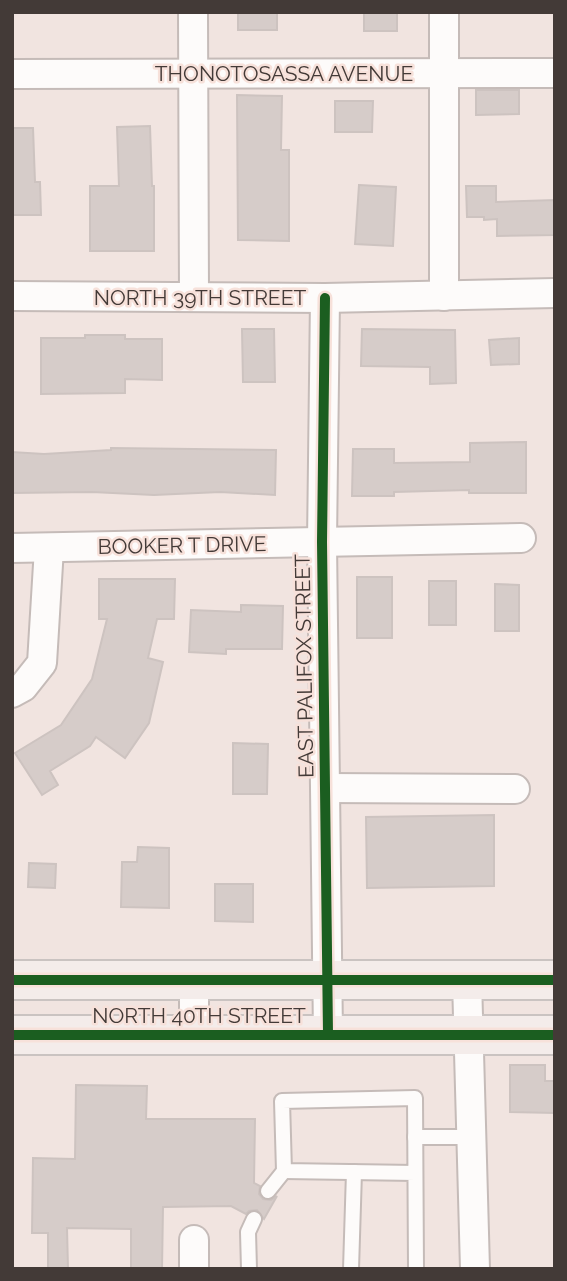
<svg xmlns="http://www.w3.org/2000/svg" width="567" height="1281" viewBox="0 0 567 1281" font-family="Raleway,sans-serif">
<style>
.building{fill:#d6ccc9;stroke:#cdc3c0;stroke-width:2}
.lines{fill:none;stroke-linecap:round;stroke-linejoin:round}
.service-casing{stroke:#c5bbb8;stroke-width:18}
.minor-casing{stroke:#c5bbb8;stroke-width:32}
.primary-casing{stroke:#cac3c1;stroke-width:42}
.service{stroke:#fdfbfa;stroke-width:14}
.minor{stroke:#fdfbfa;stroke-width:28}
.primary{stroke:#f4ecea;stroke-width:38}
.cycleway-casing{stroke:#f7e1da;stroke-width:15}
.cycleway{stroke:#1b5e20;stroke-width:10}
.labels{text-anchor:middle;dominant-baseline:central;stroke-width:5;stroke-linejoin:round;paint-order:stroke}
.street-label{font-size:21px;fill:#433a37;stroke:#f7e1da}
</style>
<rect width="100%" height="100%" fill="#f1e4e0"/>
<g class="building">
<rect x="238" y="12" width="39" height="18"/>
<rect x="364" y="12" width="33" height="19"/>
<path d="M476,90h43v24l-43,1z"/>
<path d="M237,95l45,1 -1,54h8v91l-51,-1z"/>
<path d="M335,101h38l-1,31h-37z"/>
<path d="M150,126l2,60h2v65h-64v-65h29l-2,-59z"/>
<path d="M12,128h21l2,54h5l1,33h-29z"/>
<path d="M359,185l37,2 -3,59 -38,-2z"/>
<path d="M466,186h30v16l59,-2v35l-58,1v-17l-13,1v-3h-17z"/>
<path d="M242,329h32l1,53h-32z"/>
<path d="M362,329l93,1 1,53 -26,1v-17l-69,-1z"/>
<path d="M85,335h40v4h37v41l-37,-1v14l-84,1v-56h44z"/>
<path d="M519,338v26l-28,1 -2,-25z"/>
<path d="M526,442v51h-57v-3l-75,2v4h-42l1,-47h41v14l76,-1v-19z"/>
<path d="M111,448l165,2 -1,45 -55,-3 -66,3 -62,-3 -80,1v-41l32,2 67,-4z"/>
<rect x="357" y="577" width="35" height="61"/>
<path d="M99,579h76l-1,40h-17l-9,39 15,4 -14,61 -24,35 -29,-21 -6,9 -40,25 8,14 -16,10 -27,-42 46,-28 31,-46 15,-60h-8z"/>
<rect x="429" y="581" width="27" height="44"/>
<path d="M495,584l24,1v46h-24z"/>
<path d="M241,605l42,1 -1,43h-56v5l-37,-2 2,-42 50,2z"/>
<path d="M233,743l35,1 -1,50h-34z"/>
<path d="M494,815v71l-127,2 -1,-71z"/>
<path d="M138,847l31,1v60l-48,-1 1,-45h15z"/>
<path d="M29,863l27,1 -1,24 -27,-1z"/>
<path d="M215,884h38v38l-38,-1z"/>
<path d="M510,1065h35v16h10v32l-45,-1z"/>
<path d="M76,1085l71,1 -1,33h109l-1,64 6,3 -1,8 4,5 8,1 6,-4 -13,23 -7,-9 -8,1 -3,3 -15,-8 -68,1 -1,62h-31v-40l-64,-1 1,41h-20v-36h-16l1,-75 42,1z"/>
</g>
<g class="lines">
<defs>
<g id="service">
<path d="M415,1137h55"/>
<path d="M415,1173l-131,-2 -2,-70 133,-3 1,171"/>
<path d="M268,1191l16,-20"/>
<path d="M249,1269l-1,-37 6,-13"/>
<path d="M351,1269l3,-97"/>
</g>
<g id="minor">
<path d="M193,12l1,284"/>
<path d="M444,12v284"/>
<path d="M12,74l543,-1"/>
<path d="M12,296l313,2 230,-5"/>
<path d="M325,298l-3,244 6,492"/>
<path d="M12,548l509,-10"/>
<path d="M12,693l11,-6 19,-24 7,-115"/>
<path d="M326,788l189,1"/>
<path d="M194,980v54"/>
<path d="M467,980l8,289"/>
<path d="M194,1269v-29"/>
</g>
<g id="primary">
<path d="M12,980h543"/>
<path d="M12,1035h543"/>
</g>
</defs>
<use href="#service" class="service-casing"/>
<use href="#minor" class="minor-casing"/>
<use href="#primary" class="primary-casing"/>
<use href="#service" class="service"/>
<use href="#minor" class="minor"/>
<use href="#primary" class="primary"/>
<defs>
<g id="cycleway">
<path d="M325,298l-3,244 6,492"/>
<path d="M12,980h543"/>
<path d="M12,1035h543"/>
</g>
</defs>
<use href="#cycleway" class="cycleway-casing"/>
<use href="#cycleway" class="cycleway"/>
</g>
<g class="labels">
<g class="street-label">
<text x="284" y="73">THONOTOSASSA AVENUE</text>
<text x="200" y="297">NORTH 39TH STREET</text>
<text transform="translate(182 545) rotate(-1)">BOOKER T DRIVE</text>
<text transform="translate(304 666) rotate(-91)">EAST PALIFOX STREET</text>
<text x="199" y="1015">NORTH 40TH STREET</text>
</g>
</g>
<rect width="567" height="1281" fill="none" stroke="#433a37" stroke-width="28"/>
</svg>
